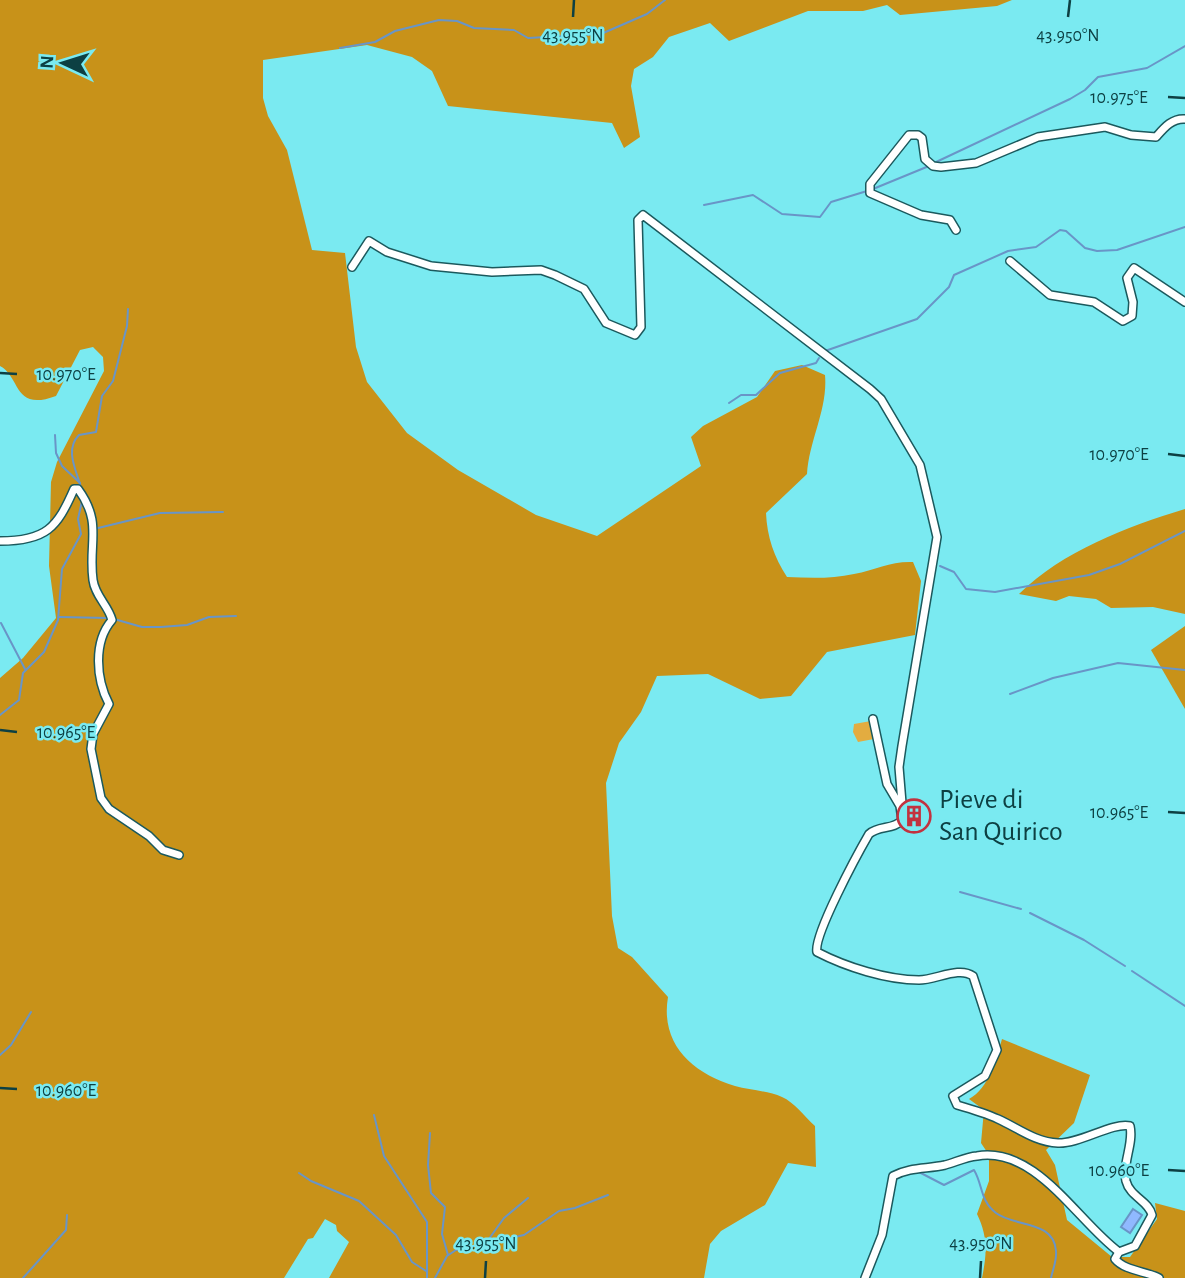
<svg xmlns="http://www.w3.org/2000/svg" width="1185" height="1278" viewBox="0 0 1185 1278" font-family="'Alegreya Sans',sans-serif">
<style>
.green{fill:#e3ac40}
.forest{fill:#c89219}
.water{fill:#90b9ff;stroke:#6995c7;stroke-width:2}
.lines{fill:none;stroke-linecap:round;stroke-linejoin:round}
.stream{stroke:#6995c7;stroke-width:2}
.street-casing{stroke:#1b595d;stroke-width:10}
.street{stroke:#fff;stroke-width:7}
.ticks{fill:none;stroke:#0d4043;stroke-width:2.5}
.labels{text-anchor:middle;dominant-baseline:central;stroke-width:5;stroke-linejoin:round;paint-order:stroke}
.poi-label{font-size:28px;fill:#0d4043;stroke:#7aeaf1;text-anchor:start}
.ticks-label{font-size:18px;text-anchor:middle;fill:#0d4043;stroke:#7aeaf1;stroke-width:5;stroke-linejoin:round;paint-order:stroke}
</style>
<rect width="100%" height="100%" fill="#7aeaf1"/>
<path class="green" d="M871,721l3,18 -16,3 -5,-10 1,-8z"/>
<g class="forest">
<path d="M0,0h1012l-15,6 -97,9 -13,-10 -24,6h-55l-79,30 -19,-18 -41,14 -16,20 -19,12 -3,17 9,51 -16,11 -12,-25 -164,-17 -16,-35 -20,-14 -45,-12 -104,15v38l5,18 19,34 25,100 33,3 11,94 11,35 40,51 51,37 78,45 61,21 104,-70 -10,-29 12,-11 54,-29 18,-26 27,-6 23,10c3,34 -16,65 -18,99l-41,39c1,24 8,44 21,64 22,1 45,2 67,-3 22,-4 37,-13 59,-12l8,19 -6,54 -88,17 -36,44 -31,3 -52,-25 -51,2 -16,36 -22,31 -13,40 6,133 6,32 14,9 36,40c-8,47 24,76 67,89 15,4 33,5 47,11 12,5 23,20 33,29l1,41 -28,-4 -23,42 -44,26 -11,13 -6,34h-375l20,-36 -12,-11 -1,-6 -11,-6 -12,19 -5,1 -24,39h-284v-600l23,-20 33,-40 -7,-52 2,-84 6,-20 47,-91 -1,-14 -10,-10 -13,3 -24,46c-43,16 -35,-19 -56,-30z"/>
<path d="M1185,509v105l-32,-7 -42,1 -15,-9 -27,-3 -13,5 -37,-7c44,-43 107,-67 166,-85z"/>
<path d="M1185,626v83l-34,-59z"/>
<path d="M1002,1039l88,36 -16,48 -28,27 9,15 12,55 45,37h18l27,-38 -2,-16 30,8v67h-203c5,-25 6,-41 -5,-64l12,-33v-26l-8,-12 3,-33 -15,-11c20,-11 27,-39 33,-60z"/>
</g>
<path class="water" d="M1133,1209l9,6 -12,18 -9,-6z"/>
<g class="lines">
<g class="stream">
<path d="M340,48l35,-6 20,-11 44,-11 18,1 17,7 40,2 14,8 73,-4 46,-20 18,-14"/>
<path d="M934,163l136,-64 15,-9 13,-13 49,-9 38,-22"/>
<path d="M873,189l56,-23"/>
<path d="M704,205l49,-10 29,19 38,3 11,-15 36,-11"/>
<path d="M825,351l92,-32 32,-32 5,-12 54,-24 28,-4 24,-17 6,1 19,17 12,3 20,-1 68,-23"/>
<path d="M729,403l12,-8h15l24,-22 36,-10 3,-5"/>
<path d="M55,435l1,18 6,13 18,17"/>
<path d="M81,488c-4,-17 -17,-38 -2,-53l17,-3 6,-36 11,-15 14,-55 1,-17"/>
<path d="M94,529l66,-16 63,-1"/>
<path d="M940,566l14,6 12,17 29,3 94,-17 31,-11 65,-33"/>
<path d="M59,617l50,1"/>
<path d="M114,619l28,8h19l26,-2 22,-8 27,-1"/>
<path d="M1,623l24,46"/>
<path d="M1010,694l43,-16 65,-15 67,7"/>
<path d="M0,715l19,-15 4,-27 21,-21 14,-32 4,-51 19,-35 -3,-15 4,-18"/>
<path d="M960,892l61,17"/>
<path d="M1030,913l54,27 41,26"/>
<path d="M1132,971l53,35"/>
<path d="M0,1055l11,-10 20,-33"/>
<path d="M374,1115l10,41 43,66v56"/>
<path d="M430,1133l-2,32 3,28 14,14 -3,27 6,21"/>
<path d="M917,1171l27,14 30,-15c9,15 6,31 22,43 18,14 58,7 60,38 1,9 -3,18 -5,27"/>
<path d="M299,1173l12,8 48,20 37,34 16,27 14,9"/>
<path d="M486,1243l18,-25 24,-20"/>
<path d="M23,1278l43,-48 1,-15"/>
<path d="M435,1278l12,-22 9,-6 68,-15 35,-24 16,-3 33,-13"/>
</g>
<defs>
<g id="street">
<path d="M956,230l-6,-10 -29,-5 -51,-22v-9l39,-49h9l4,3 3,21 8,7 8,1 35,-4 62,-26 67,-10 26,8 25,2c8,-9 16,-19 29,-18"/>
<path d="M1010,261l40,34 44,7 29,19 9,-5 1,-14 -6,-24 7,-10 51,34"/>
<path d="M352,267l17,-26 18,11 44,14 61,6 49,-2 14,5 29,14 22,34 29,12 6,-8 -3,-107 5,-5 227,174 11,10 39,66 17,72 -35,209 -3,21 4,48"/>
<path d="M0,541c46,0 57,-13 74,-52h4c25,34 10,54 15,91 2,16 15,25 19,40 -19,22 -16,59 -3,84l-16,30 -2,15 10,49 8,11 40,27 14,14 16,5"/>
<path d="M873,719l14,65 13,22 2,14c-8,10 -23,5 -33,14 -11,19 -56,102 -52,118 29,15 70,28 102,28 17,0 40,-14 54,-4l24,74 -12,26 -32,20 4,9c14,4 28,8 41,14 20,9 37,23 60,24 22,1 54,-21 72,-17 4,18 -8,37 -4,55 4,16 23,20 26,34l-17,31 -16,6 -4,7c10,12 31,12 44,19"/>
<path d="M865,1278l17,-43 11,-59c17,-9 34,-7 52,-11 11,-3 21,-8 32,-9 59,-10 100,65 142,96"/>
</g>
</defs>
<use href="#street" class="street-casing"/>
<use href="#street" class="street"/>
</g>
<path class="ticks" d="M573,17l1,-17M1068,17l2,-17M1168,97l17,1M0,373l17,1M1168,454l17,2M0,730l17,2M1168,812l17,1M0,1088l17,1M1168,1170l17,1M485,1278l1,-17M980,1278l1,-17"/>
<defs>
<symbol id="building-ring" viewBox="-11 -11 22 22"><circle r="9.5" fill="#7aeaf1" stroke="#c2323f" stroke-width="1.5"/><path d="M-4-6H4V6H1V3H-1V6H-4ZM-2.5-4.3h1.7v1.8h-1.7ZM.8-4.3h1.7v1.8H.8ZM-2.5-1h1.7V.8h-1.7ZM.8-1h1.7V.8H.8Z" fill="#c2323f"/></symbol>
</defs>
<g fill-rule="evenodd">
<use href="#building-ring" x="895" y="797" width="38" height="38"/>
</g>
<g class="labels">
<g class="poi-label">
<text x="939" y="800">Pieve di<tspan x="939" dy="32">San Quirico</tspan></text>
</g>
</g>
<g class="ticks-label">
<text x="573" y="41">43.955°N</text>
<text x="1068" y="41">43.950°N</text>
<text x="1119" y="103">10.975°E</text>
<text x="66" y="380">10.970°E</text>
<text x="1119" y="460">10.970°E</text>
<text x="66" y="738">10.965°E</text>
<text x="1119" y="818">10.965°E</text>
<text x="66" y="1096">10.960°E</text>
<text x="1119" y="1176">10.960°E</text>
<text x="486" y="1249">43.955°N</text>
<text x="981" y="1249">43.950°N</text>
</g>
<g transform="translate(63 63) rotate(274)" stroke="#7aeaf1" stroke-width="5" paint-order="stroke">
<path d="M0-5L12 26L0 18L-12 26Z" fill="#0d4043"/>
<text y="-10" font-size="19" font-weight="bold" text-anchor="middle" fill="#0d4043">N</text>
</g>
</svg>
